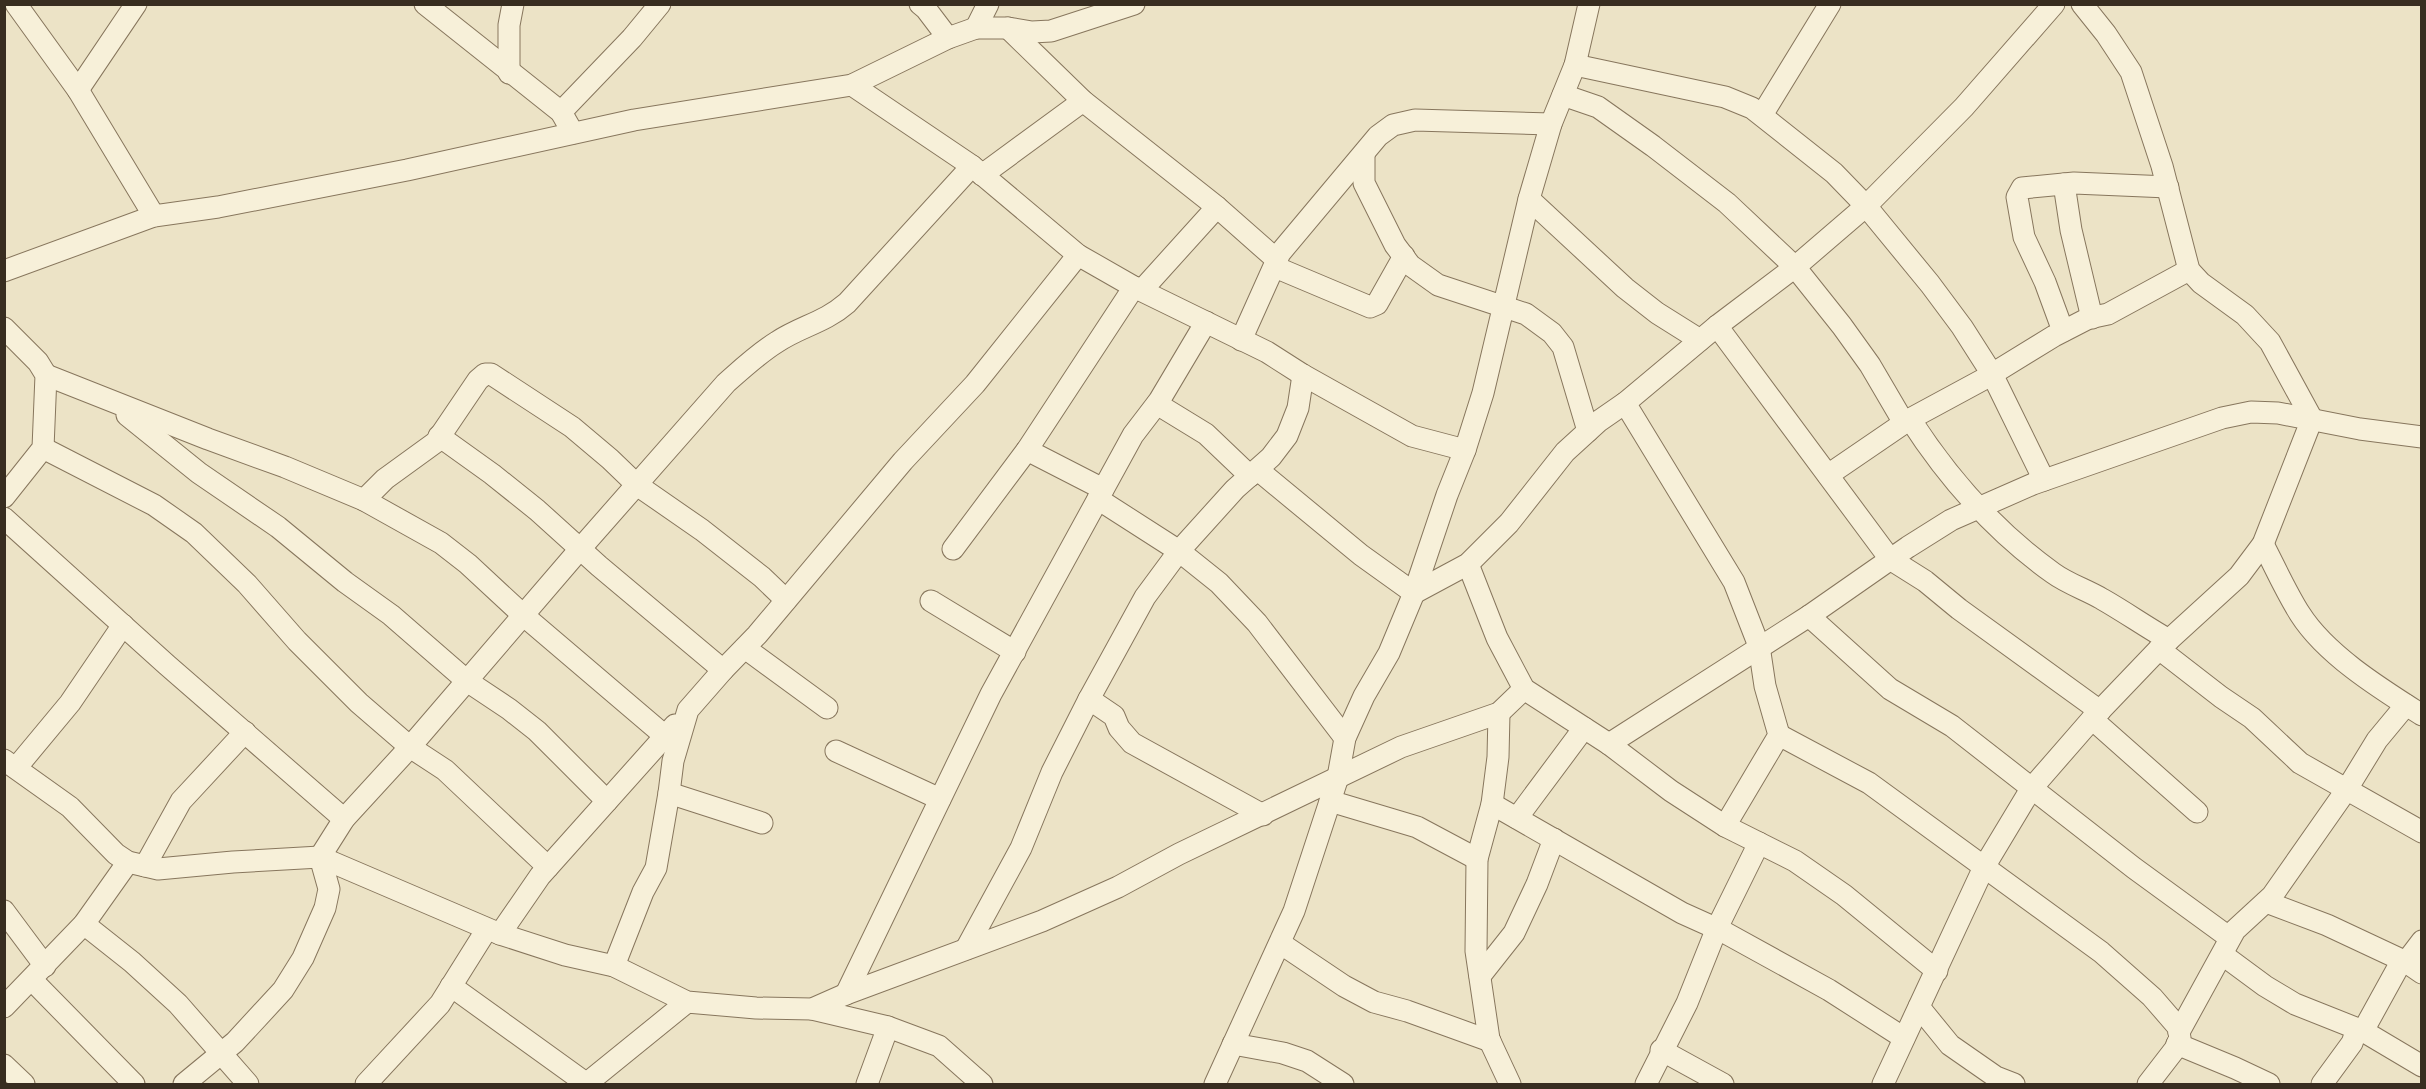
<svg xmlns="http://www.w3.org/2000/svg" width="2426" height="1089" viewBox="0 0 2426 1089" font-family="'Playfair Display',serif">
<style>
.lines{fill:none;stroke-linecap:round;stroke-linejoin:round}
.street-casing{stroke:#87765d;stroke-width:23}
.street{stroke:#f7f0d9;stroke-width:21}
</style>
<rect width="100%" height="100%" fill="#ece3c6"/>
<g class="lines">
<defs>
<g id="street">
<path d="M16,4l62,86 76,126"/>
<path d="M425,4l136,108 12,21"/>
<path d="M920,4l6,5 22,29"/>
<path d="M976,28l12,-24"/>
<path d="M1008,28l75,73 134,106 60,53"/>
<path d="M1575,65l150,32 27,11 82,65 32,33 64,78 32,43 30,47 52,106"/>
<path d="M509,73v-48l4,-21"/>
<path d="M852,85l120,81 106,89 56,32 133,65 36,23 109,61 53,14"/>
<path d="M78,90l58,-86"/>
<path d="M1563,95l35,12 55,39 74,57 68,64 47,59 28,39 34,58"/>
<path d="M561,112l71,-74 28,-34"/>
<path d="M1762,115l68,-111"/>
<path d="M1364,154v29l31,62 15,20 28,20 88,29 26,19 11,14 25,84"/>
<path d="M982,175l101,-74"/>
<path d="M2064,184l7,46 21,88"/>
<path d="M1529,199l96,89 32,25 43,27"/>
<path d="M1275,267l95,40 7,-3 27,-48"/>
<path d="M4,271l150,-55 64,-9 189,-37 227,-50 218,-35 96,-47 28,-10h32l24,4 19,-1 83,-27"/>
<path d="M1142,290l75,-83"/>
<path d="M1717,326l173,233 35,22 34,28 141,102"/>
<path d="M4,328l34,34 8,13 -3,73 -39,49"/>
<path d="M2063,331l-18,-49 -21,-45 -7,-40 5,-9 52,-5 94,4"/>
<path d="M1241,340l39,-87 98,-117 15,-11 22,-5 136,4"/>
<path d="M46,375l162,64 77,28 79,33 77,43 27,21 55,51 142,121"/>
<path d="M1625,403l109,179 25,64 6,40 14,49 -54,91"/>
<path d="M1157,404l49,30 44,42"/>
<path d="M127,415l72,58 79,54 67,55 46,33 76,66 42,28 28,22 70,70"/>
<path d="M1910,419c38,59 87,114 143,154 15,11 34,17 49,26 23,13 44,28 67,41"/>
<path d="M439,436l53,38 45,36 62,56 124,104"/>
<path d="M43,448l111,57 40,28 53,51 50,57 62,62 51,44 35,23 103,97"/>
<path d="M1027,450l76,39"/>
<path d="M1258,470l103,85 53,38 54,-29 41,-41 56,-71 34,-31 26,-18 92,-77 78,-59 71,-61 98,-99 90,-103"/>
<path d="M1828,475l82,-56 74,-40 70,-43 35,-18 19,-4 81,-44"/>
<path d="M1098,499l81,52 40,32 38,40 88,115"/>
<path d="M364,500l21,-21 51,-37 42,-62 7,-6h6l81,53 38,32 27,26 65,45 60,47 24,23"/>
<path d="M4,518l163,147 177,154"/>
<path d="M2263,544c12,23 23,48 37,70 26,41 81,75 122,101"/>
<path d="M953,549l74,-99 107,-163"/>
<path d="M1468,564l29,74 27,51 85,55 62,47 54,35 70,35 49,34 93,76"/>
<path d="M931,601l84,51"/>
<path d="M1809,616l81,73 62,37 182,142 96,70"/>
<path d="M745,648l82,60"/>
<path d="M2159,649l62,48 31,21 48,45 122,69"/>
<path d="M1089,699l25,17 5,12 13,15 131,72"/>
<path d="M1499,713l-1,44 -6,47 -15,55 -1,92 13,88 21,45"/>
<path d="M2092,719l105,93"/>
<path d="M1779,735l90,48 232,169 51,45 26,30 2,11 -5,11 -27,35"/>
<path d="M1609,744l200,-128 99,-69 43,-27 82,-36 189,-66 29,-6 27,1 82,16 62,8"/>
<path d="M836,751l104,48"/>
<path d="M4,760l66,47 46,47 12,8 30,7 75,-7 87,-5 180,77 65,21 49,11 73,36 69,6 56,1 34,-15 196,-73 76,-34 61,-33 222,-107 98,-34 25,-24"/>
<path d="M16,768l54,-65 53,-78"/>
<path d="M669,793l93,30"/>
<path d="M1330,801l87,26 60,32"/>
<path d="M1492,804l190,109 40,18 107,59 75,48"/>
<path d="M1517,818l67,-90"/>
<path d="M145,866l36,-65 64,-69"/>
<path d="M2266,902l61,23 79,37 16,11"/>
<path d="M4,911l41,55"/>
<path d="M84,924l48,38 46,42 70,80"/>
<path d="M500,934l40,-58 135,-151"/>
<path d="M1280,943l64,43 30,16 33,9 83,30"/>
<path d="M966,949l55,-101 31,-76 37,-73 56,-102 34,-46 56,-62 36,-32 16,-21 11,-28 5,-33"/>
<path d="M2223,955l42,31 30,18 68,27 59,35"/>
<path d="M2406,962l16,-21"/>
<path d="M614,966l29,-74 13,-24 13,-75 4,-32 15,-51 35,-40 34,-35 146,-174 72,-77 103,-129"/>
<path d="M1480,976l34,-43 23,-49 17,-45"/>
<path d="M32,980l102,104"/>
<path d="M451,986l136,98"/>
<path d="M846,994l145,-300 142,-259 26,-34 47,-79"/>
<path d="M4,1007l80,-83 44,-62"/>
<path d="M1919,1007l31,38 46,32 18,7"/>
<path d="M812,1009l76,18 51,19 43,38"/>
<path d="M2363,1031l38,-69"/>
<path d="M2179,1032l56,-102 37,-34 75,-107 30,-49 29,-35"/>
<path d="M1233,1044l50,9 24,8 36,23"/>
<path d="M2177,1044l58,24 34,16"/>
<path d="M1661,1050l62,34"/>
<path d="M4,1065l20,19"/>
<path d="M184,1084l51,-42 48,-52 20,-32 22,-50 4,-19 -9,-32 24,-38 66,-72 170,-198 146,-166c17,-15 33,-30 51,-41 24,-16 47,-19 70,-39l125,-137"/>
<path d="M366,1084l74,-80 47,-75"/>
<path d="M586,1084l101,-82"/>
<path d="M867,1084l21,-57"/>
<path d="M1215,1084l79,-173 44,-134 7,-39 19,-42 25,-43 25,-60 33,-98 18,-45 18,-57 46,-194 22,-75 24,-59 14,-61"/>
<path d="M1646,1084l41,-81 30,-75 42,-85"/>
<path d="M1883,1084l101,-217 47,-78 61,-70 67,-70 80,-73 24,-32 49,-125 -42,-77 -25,-27 -44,-32 -12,-13 -27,-104 -31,-94 -25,-38 -24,-30"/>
<path d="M2322,1084l30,-41 5,-14"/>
</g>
</defs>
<use href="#street" class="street-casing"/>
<use href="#street" class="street"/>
</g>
<rect width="2426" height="1089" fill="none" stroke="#382d20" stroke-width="12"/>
</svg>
